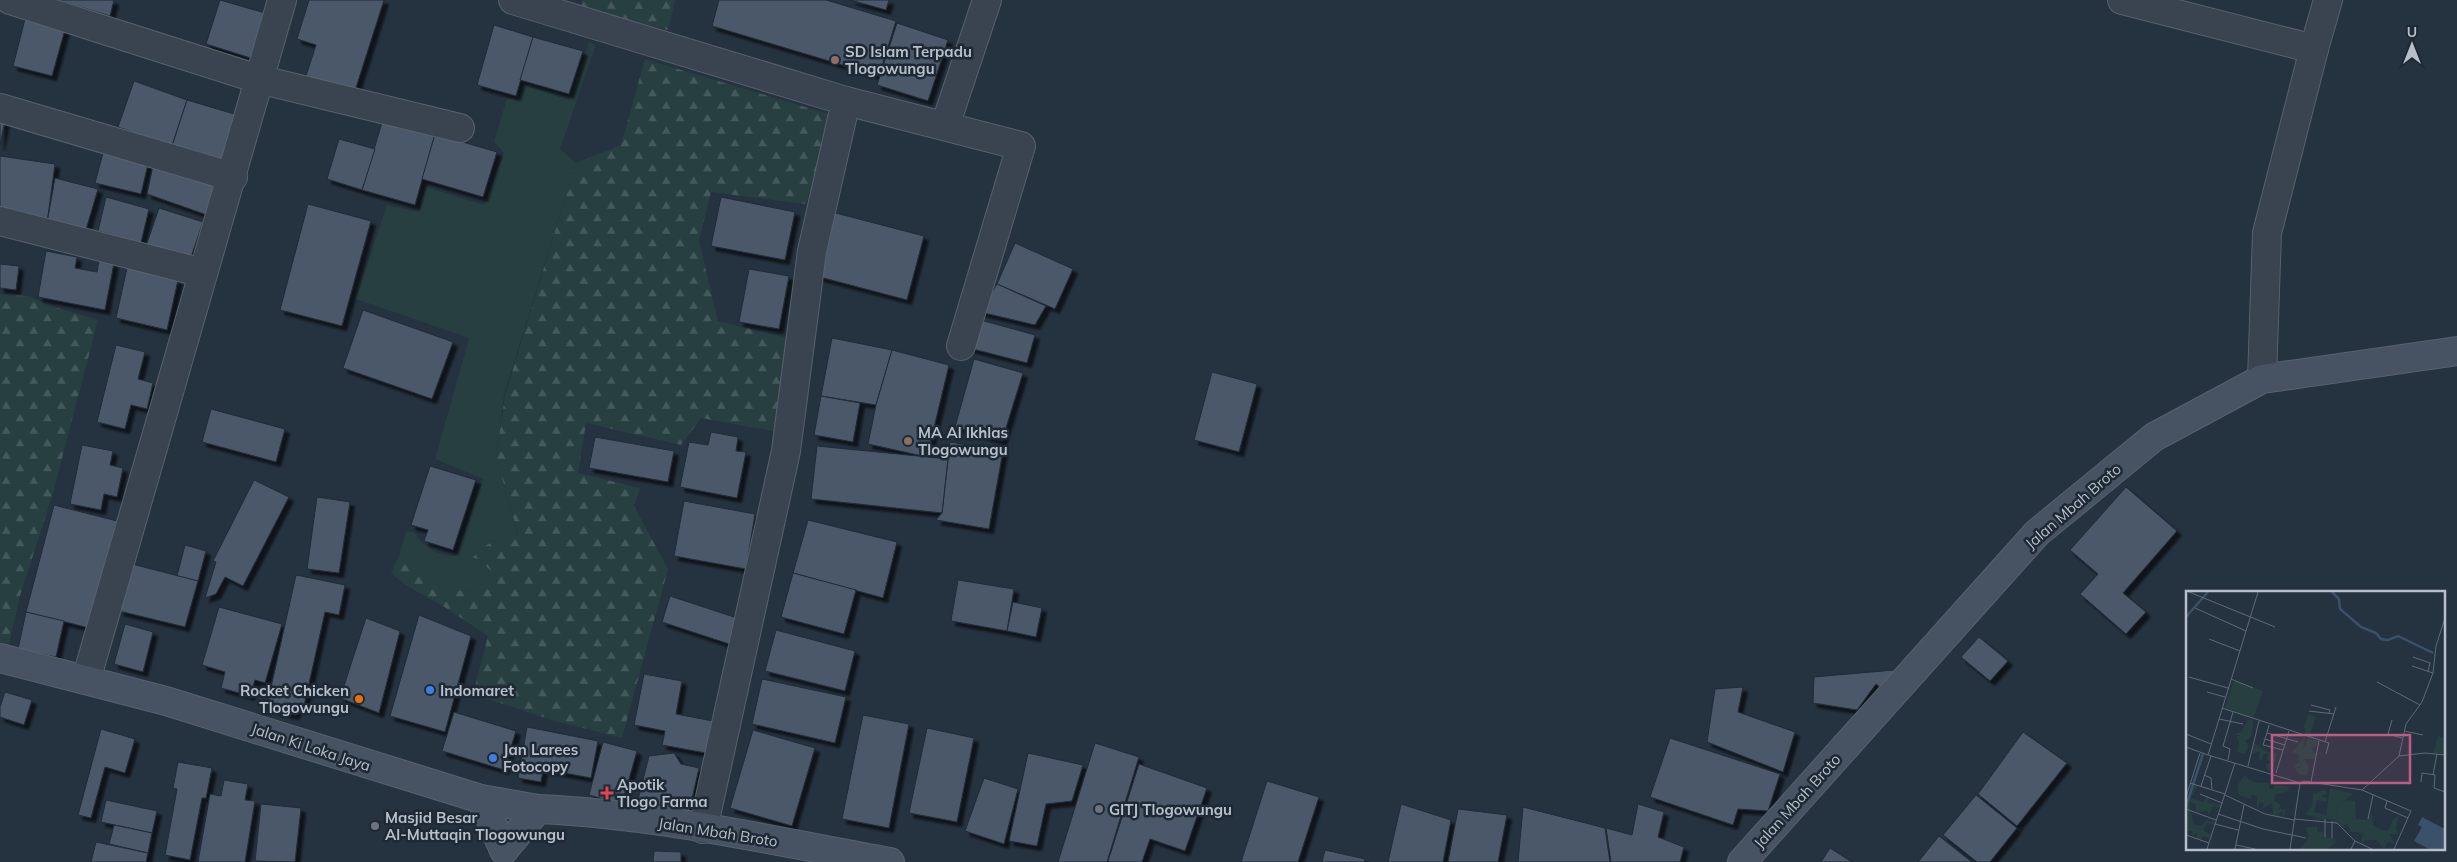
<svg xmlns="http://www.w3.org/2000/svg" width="2457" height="862" viewBox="0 0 2457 862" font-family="Mulish,sans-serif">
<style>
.grass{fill:#273f41}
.forest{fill:url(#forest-firs)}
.building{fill:#4b5969;stroke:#202b37;filter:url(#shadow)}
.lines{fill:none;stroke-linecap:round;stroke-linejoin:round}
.street-casing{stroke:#57626d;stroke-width:30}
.secondary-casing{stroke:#57626d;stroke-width:30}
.street{stroke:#394450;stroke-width:28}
.secondary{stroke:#475363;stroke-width:28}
.education-dot{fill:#8d6e63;stroke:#1e2935;stroke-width:2}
.shop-dot{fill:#3f7fe0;stroke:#1e2935;stroke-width:2}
.food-dot{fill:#e8710a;stroke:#1e2935;stroke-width:2}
.health-dot{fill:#e0444e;stroke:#1e2935;stroke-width:2}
.worship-dot{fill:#6b7280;stroke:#1e2935;stroke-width:2}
.labels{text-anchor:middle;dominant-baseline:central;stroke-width:5;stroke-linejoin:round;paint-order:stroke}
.poi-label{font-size:15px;font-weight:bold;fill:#b6bfca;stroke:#1e2935;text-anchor:start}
.street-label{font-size:15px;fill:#b6bfca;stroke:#1e2935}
.inset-river{fill:none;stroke:#3b5069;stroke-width:2.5}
.inset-road{fill:none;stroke:#5f6a77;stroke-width:1}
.view{fill:#bd5b87;fill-opacity:0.15;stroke:#bd5b87;stroke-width:2.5}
.inset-edge{fill:none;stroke:#b6bfca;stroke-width:2.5}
</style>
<defs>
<pattern id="forest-firs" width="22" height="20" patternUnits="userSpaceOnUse" patternTransform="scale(1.25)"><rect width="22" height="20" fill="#273f41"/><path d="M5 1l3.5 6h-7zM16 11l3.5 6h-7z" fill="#44595b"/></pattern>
<filter id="shadow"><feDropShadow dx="4.5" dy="4.5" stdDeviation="1" flood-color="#0009"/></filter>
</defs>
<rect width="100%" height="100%" fill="#253240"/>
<path class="grass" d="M589,42l7,3 -36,104 16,14 -72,232 -8,63 22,77 -30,9 -15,13 23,17 -13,17 -41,-1 -25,-29 -18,-5 7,-25 8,1c10,16 24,24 42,24l27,-77 -48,-20 34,-121 -113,-39 31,-94 32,7 7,-25 58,18 20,-52 -10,-11 13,-44 11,2 5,-16 46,16z"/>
<g class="forest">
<path d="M582,0h93l-7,30 -88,-22z"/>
<path d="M645,59l187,56 -26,89 -95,-12 -12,49 19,80 74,18 -13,93 -78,-14 -20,27 -95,-22 -8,50 62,15 -6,18 34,63 -46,169 -67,-17 -82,-27 15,-58 -42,-28 -42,-24 -13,-11 8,-17 18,5 25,29 41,1 13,-17 -23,-17 15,-13 30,-10 -22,-76 9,-63 71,-232 45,-18z"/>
<path d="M0,294l29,2 22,10 47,14 -45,173 -33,103 -12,52 -8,-2z"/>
</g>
<g class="building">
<path d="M57,0h57l-4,16z"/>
<path d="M220,0l52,15 -15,45 -51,-16z"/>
<path d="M309,0h75l-31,97 -49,-15 12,-37 -19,-6z"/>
<path d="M719,0h107l70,21 -17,55 -167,-50z"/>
<path d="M850,0h39l-3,10z"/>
<path d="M26,15l40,11 -14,50 -39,-10z"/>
<path d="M897,23l51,17 -20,61 -51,-16z"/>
<path d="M494,25l39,12 -17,59 -39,-11z"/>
<path d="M533,37l50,14 -14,43 -49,-14z"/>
<path d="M134,81l53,19 -15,46 -54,-19z"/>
<path d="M187,100l54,16 -14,47 -55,-17z"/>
<path d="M0,113l6,2 -6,31z"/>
<path d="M383,119l52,15 -20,71 -53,-15z"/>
<path d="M435,134l62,18 -14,45 -61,-18z"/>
<path d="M339,139l36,10 -13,41 -35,-11z"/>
<path d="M103,153l45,11 -7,30 -46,-11z"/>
<path d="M0,156l55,8 -8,59 -47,-9z"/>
<path d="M154,161l64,20 -11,34 -60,-21z"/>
<path d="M55,178l43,11 -13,44 -38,-10z"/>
<path d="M106,197l43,12 -10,42 -22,-5 2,-9 -21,-6z"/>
<path d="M721,197l74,15 -10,48 -74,-14z"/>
<path d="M308,204l63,17 -29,105 -62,-16z"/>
<path d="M159,208l44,14 -14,41 -44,-14z"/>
<path d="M832,212l92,24 -17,64 -91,-24z"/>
<path d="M1015,243l58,26 -18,40 -58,-25z"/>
<path d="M46,251l31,6 -2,11 22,4 2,-12 15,3 -9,47 -67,-13z"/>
<path d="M0,264l19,2 -3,24 -16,-2z"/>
<path d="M127,268l51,12 -11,50 -51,-12z"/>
<path d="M749,269l40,7 -10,53 -40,-7z"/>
<path d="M997,284l49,22 -11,19 -55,-13z"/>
<path d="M363,310l90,32 -21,57 -89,-31z"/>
<path d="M977,319l58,16 -8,28 -58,-15z"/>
<path d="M832,338l60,12 -16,55 -55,-9z"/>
<path d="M116,345l29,7 -7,27 15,4 -6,26 -16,-4 -6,24 -28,-7z"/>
<path d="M892,350l57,15 -22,92 -59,-13 8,-39z"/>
<path d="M974,359l49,14 -21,68 -47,-14z"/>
<path d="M1212,372l45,12 -18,68 -45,-12z"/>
<path d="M821,396l39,7 -7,39 -39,-7z"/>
<path d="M211,409l74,20 -9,33 -74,-20z"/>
<path d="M711,432l27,5 -2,14 10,1 -9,46 -57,-11 9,-45 19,3z"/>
<path d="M595,437l79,14 -6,31 -79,-14z"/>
<path d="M950,442l53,9 -14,78 -53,-9 6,-7z"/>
<path d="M82,445l31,6 -3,14 13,3 -6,29 -13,-3 -3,16 -31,-6z"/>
<path d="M817,446l131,13 -6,54 -131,-14z"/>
<path d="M430,466l46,14 -23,70 -29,-9 4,-11 -17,-5z"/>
<path d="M254,480l35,17 -46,89 -18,-9 -9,17 -11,4 11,-36 -3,-1z"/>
<path d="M2126,487l51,44 -54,62 23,19 -20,22 -46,-40 18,-20 -28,-24z"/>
<path d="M317,497l33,5 -11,71 -32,-4z"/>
<path d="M684,501l71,13 -9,55 -72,-13z"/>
<path d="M54,505l63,16 -28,107 -63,-16z"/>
<path d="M808,520l89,22 -14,56 -90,-25z"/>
<path d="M185,545l21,6 -8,30 -21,-5z"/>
<path d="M132,564l66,17 -13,46 -66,-16z"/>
<path d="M793,573l63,17 -12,44 -63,-17z"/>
<path d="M296,575l49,10 -6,30 -14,-3 -21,94 -6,-1 -3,10 -20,-4 2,-7 -9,-3z"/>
<path d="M958,580l56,9 -7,42 -56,-10z"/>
<path d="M670,596l67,22 -8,26 -67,-22z"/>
<path d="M1013,602l29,6 -6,29 -29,-6z"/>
<path d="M219,607l63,17 -17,59 -10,-3 -5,16 -29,-8 4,-16 -23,-7z"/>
<path d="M26,612l38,9 -8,36 -38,-8z"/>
<path d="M419,615l52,21 -26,96 -55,-16z"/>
<path d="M366,618l34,13 -21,82 -39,-15z"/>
<path d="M125,624l28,8 -10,40 -29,-8z"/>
<path d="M776,630l79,21 -10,40 -80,-20z"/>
<path d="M1979,637l29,24 -18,20 -29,-24z"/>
<path d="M1894,670l5,5 -15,15 -8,-6 -19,26 -44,-7 1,-26z"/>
<path d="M644,674l38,7 -6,33 37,7 -7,32 -44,-8 3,-14 -31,-6z"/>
<path d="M762,679l84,18 -11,46 -83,-19z"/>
<path d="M1743,687l-5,25 57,20 -12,40 -76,-30 8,-53z"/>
<path d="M5,692l27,8 -8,25 -24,-8v-10z"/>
<path d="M454,712l62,19 -12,39 -62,-19z"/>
<path d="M863,715l46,9 -20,104 -47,-9z"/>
<path d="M527,727l71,14 -7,37 -48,-9 -2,13 -23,-4z"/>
<path d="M927,728l47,10 -17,84 -48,-9z"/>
<path d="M101,729l34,10 -10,34 -20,-6 -14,51 -13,-3z"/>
<path d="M753,730l62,18 -23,78 -62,-18z"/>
<path d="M2023,732l44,31 -50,63 -39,-32z"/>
<path d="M1670,738l110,36 -12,37 -30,-2 -5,16 -83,-28z"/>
<path d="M603,742l34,9 -15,53 -33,-9z"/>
<path d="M1095,743l44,14 -32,105h-49z"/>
<path d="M674,753l7,11 18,4 -10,44 -51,-12 11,-44z"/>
<path d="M1028,753l55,12 -11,36 -26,3 -9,42 -28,-5z"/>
<path d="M178,762l34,6 -6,30h-4l-12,62 -25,-5 12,-66 -4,-1z"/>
<path d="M1139,764l68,24 -22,63 -35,-12 -8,23h-32l-2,-1z"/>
<path d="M984,778l34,11 -14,55 -39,-13z"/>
<path d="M224,780l24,4 -3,16 10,1 -10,61h-47l12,-68 11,2z"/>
<path d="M1267,781l52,16 -21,65h-57z"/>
<path d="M1976,795l41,33 -27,34h-13l-34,-27z"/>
<path d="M106,800l51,11 -5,22 -51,-11z"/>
<path d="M261,804l40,4 -6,54 -40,-1z"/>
<path d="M1401,804l50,16 -8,42h-55z"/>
<path d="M1638,804l26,8 -6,25 26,10 -4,15h-69l-5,-34 26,7z"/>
<path d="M1523,807l82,21 5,34h-92z"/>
<path d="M1458,809l49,6 -9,47h-50z"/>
<path d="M114,825l38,8 -4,20 -39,-9z"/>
<path d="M1939,836l33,26h-54z"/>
<path d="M96,842l52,11 -2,9h-55z"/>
<path d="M1830,848l22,14h-31z"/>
<path d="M1325,850l40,9 -1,3h-42z"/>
<path d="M654,851l27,1v10h-28z"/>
</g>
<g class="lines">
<defs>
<g id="street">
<path d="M10,0l248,79 202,49"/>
<path d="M513,0l333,101 175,45 -60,200"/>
<path d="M2122,0l192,49"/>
<path d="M0,108l233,69"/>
<path d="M945,126l42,-126"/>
<path d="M0,221l203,52"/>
<path d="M2262,379l5,-146 47,-184 14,-49"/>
<path d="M86,680l196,-680"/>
<path d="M703,829l83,-378 26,-200 34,-150"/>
</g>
<g id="secondary">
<path d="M0,658l166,43 315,98 23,51"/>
<path d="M481,799l57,10"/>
<path d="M504,850l34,-41c118,5 236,32 352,53"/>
<path d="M1742,862l295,-329 117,-96 108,-58 195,-28"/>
</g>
</defs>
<use href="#street" class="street-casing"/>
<use href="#secondary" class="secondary-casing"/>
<use href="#street" class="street"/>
<use href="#secondary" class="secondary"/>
</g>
<g class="education-dot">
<circle cx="835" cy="60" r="5"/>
<circle cx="908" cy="441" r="5"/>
</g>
<g class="shop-dot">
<circle cx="430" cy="690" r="5"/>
<circle cx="493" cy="758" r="5"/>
</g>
<circle class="food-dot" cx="359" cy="699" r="5"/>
<path class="health-dot" d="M604.5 785.5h5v5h5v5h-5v5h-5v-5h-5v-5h5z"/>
<g class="worship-dot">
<circle cx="1099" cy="809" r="5"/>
<circle cx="375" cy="826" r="5"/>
</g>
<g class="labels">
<g class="poi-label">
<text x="845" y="51">SD Islam Terpadu<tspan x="845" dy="17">Tlogowungu</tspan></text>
<text x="918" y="432">MA Al Ikhlas<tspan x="918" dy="17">Tlogowungu</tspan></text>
<text x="349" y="690" text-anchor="end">Rocket Chicken<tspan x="349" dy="17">Tlogowungu</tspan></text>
<text x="440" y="690">Indomaret</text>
<text x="503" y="749">Jan Larees<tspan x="503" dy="17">Fotocopy</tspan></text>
<text x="617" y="784">Apotik<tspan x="617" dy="17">Tlogo Farma</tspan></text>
<text x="1109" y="809">GITJ Tlogowungu</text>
<text x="385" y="817">Masjid Besar<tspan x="385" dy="17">Al-Muttaqin Tlogowungu</tspan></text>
</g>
<g class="street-label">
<text transform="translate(2073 506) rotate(-41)">Jalan Mbah Broto</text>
<text transform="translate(311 747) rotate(18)">Jalan Ki Loka Jaya</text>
<text transform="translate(1797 801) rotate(-48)">Jalan Mbah Broto</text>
<text transform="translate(718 832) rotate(9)">Jalan Mbah Broto</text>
</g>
</g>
<g transform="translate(2186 591)">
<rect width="259" height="259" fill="#253240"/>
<path d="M50,90l27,10 -10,28 -28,-11 8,-25zM119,146l-4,28 -5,3 -2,-2 5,-4 -1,-8 -6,-2zM144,197l24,6 -16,11 -2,5 4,10 -20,-1 1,-4h5z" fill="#273f41"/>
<path d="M123,123l7,3 -7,20 -5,-2 2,-6 -3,-1zM62,128l5,2v6l-2,10 -6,4 4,5 -4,8 -8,-2 2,-10 -3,-5 4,-2h-6l7,-3zM122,147l10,3 -1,5 -6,2 5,6 -1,5h-10l4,8 -2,9 -9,-2 -4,-7 5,1 2,-3 -1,-8zM68,152l14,9 9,1 -5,18 -5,-1 -1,-6 5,-2 -4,-2 1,-6h-4l-2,6 -3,-1 1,-8 -8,3zM59,183l1,4 9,4 15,1 -1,5 4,1 1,-4 15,1 -1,5 -13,4 -1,6 6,3 -1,5h7l-2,8 -3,-5 -4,4 -4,-1 -1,-12 -10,6 2,-5 -5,-3 1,2 -3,5v-12l-5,-1 -1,4 -12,-4 -2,-9zM5,193l6,2 -6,12 13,4 2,-5h3l-2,5 10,3 4,-2 -1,5 -7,-2 -4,9 -2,-4 -11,1v-8l-6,-2 1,8 -5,-1zM138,199l4,3 -7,3 5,2v4l-9,-2 -3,12 12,3h-5l-1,4 -15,-5 7,-8 1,-12zM161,209l8,1 1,18 11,1 5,-6 1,11 10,5 5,1 5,-12 6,-3 -3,12 2,6h-8l5,10 -7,-2 -4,7 -8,-9h-11l-2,3 -2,-1 2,-9 -12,-1 -4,-8 -5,3 -11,-7h9l-4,-10 3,-7zM2,220l3,1 3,12 7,2 5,-6 9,2 -1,3 -7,-2 -3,8 7,4 -2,3 -6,-2 -1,4 -6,-2 1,-5 -4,3 -1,-5h-6zM120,236h11v5l6,-1 1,6 10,1 2,4 -8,7h-28l8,-11z" fill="#273f41"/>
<path d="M252,145l7,2v17l-12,-2z" fill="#273f41"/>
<path d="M236,226l23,12v20h-16l-15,-8 8,-14 -4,-2z" fill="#3b5069"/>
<path class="inset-river" d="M146,1l7,7 1,10 21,18 15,6 5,6 7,1 10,-4 35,17M0,26l22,-25M0,215l17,-52"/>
<path class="inset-road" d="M3,1l86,35M72,1l-50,163 92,28M9,17l51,23M23,48l31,12M227,66l17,6 -2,8M226,75l21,7M3,86l39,11M45,88l22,9M191,91l43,23M21,101l18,5M125,114l19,5 -1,3M36,117l107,35 -3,11M123,120l25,3M33,128l24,5M206,129l-4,14 14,4M83,134l-2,8 31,9M218,140l19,4M81,142l-4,12 20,5M0,143l25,10M79,148l20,6M139,151l11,-35M0,156l22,8M213,165l7,-32 16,-22 11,-29 3,-27 9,-28M42,169l2,-11 -7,-3 10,-34M62,175l11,-45M90,182l13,-42M18,184l7,3 1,11M247,184l4,-21M125,191l8,-41M235,191l1,-9 13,2 -1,13 11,4M4,192l35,11M114,192l4,-2 58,9 37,-34 26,-3 20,2M15,195l10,-30M176,199l49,21 -17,38M14,203l22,9M39,204l40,19 29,6M0,206l14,-44M201,210l-2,7 23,10M0,218l30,11M32,223l45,15 43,9M108,228l43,4 18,18 -4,8M139,228v18M182,228l5,-24M29,233l23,6M0,244l23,8M146,247v-17M169,250l17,8M50,254l19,4M21,258l28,-86M49,258l9,-44M104,258l10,-66"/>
<path class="view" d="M86,144h138v48h-138z"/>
<rect width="259" height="259" class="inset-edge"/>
</g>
<g transform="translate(2412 45)" stroke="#1e2935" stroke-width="4" paint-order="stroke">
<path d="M0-4L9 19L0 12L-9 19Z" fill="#b6bfca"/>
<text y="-8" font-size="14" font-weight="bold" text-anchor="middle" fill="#b6bfca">U</text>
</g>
</svg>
